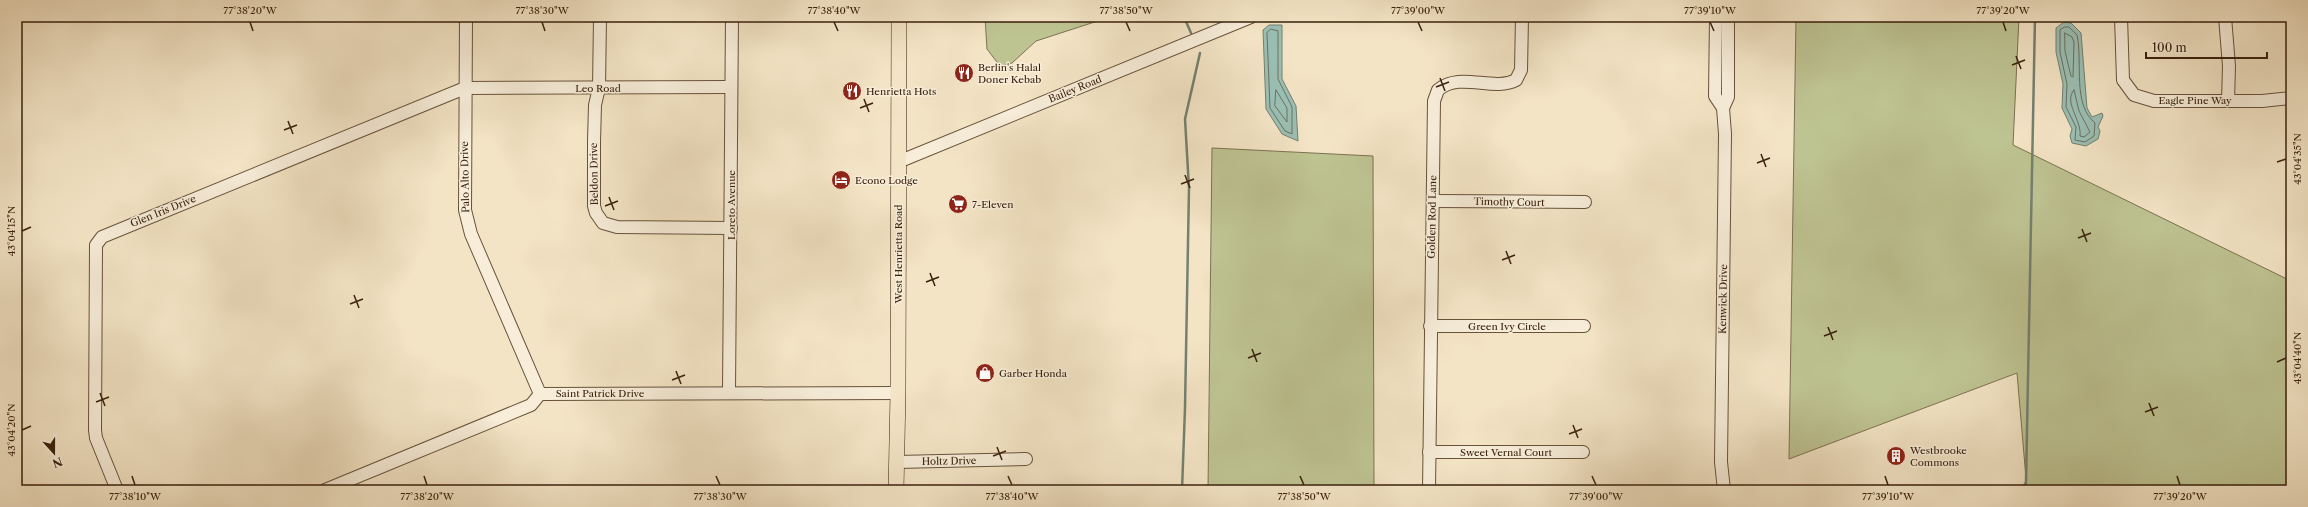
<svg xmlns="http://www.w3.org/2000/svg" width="2308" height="507" viewBox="0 0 2308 507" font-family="'Libre Caslon Text',serif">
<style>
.green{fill:#bec392;stroke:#7c7250}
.water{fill:#9bbfb4;stroke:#748071}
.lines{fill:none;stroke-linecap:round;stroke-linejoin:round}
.shore{stroke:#6a7060;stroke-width:1}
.stream{stroke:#748071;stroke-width:2.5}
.minor-casing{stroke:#68523b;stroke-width:14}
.major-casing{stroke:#3a210d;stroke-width:16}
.minor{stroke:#f7edd9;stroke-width:12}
.major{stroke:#f3e4c5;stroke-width:15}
.ticks{fill:none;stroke:#3a210d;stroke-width:1.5}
.labels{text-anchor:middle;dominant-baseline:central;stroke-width:3;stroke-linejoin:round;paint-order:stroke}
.poi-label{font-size:10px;fill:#3a210d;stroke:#f7edd9;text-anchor:start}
.street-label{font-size:10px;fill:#3a210d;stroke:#f7edd9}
.neatline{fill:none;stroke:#3a210d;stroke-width:1.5}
.ticks-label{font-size:10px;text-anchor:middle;fill:#3a210d}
</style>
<rect width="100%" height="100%" fill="#f3e4c5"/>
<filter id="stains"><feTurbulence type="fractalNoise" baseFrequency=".005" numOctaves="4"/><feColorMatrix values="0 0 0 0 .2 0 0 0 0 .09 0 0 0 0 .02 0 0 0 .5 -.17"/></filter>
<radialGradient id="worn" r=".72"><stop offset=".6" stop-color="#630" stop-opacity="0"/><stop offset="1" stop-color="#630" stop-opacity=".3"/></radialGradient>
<g class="green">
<path d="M985,17h125l-74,24 -24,22 -12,3 -13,-17z"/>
<path d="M1796,17h223l-6,128 278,136v209h-264l-10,-117 -228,86z"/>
<path d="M1212,148l161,8 1,334h-166z"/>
</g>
<g class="water">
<path d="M2064,22l7,1 10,10 6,75 5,9 10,-4 1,3 -5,11 2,4 -2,8 -12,7 -14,-3 -2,-7 2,-7 -10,-21 1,-24 -7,-32v-24z"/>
<path d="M1269,25h13v54l14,27 2,35 -16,-7 -16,-25 -3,-79z"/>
</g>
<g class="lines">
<g class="shore">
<path d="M2065,27h4l8,8c6,28 -5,69 18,88l-1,13 -9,6 -10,-2 1,-13 -10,-20 1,-23 -7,-32v-22z"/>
<path d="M1271,29l7,2v48l14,28v27l-7,-3 -15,-23 -3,-75z"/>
<path d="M2065,33l7,4 2,5 -1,35 -2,-1 -6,-25z"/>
<path d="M1276,90l11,18v14l-12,-16z"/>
<path d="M2074,90l5,21 11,21 -6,5 -4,-1c2,-16 -17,-34 -6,-46z"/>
</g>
<g class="stream">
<path d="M1184,17l7,16"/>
<path d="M1182,490l3,-82 4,-220 -4,-69 15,-66"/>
<path d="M2022,490l4,-8 9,-465"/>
</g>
<defs>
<g id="minor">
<path d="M466,17l-1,193 6,24 69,160"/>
<path d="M600,17l-1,71 -4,17 -1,37v64l2,7 7,10 14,4 114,1"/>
<path d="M1716,17l-1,79 8,12"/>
<path d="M2121,17l2,63 11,15 20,6h108l29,-3"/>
<path d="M2225,17l4,49 -1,35"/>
<path d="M898,162l353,-145"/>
<path d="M1433,201l152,1"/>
<path d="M1430,326h154"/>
<path d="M729,392l3,-375"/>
<path d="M1429,452h154"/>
<path d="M897,462l129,-3"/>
<path d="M117,490l-21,-52 -1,-8 1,-185 6,-8 363,-149 266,-1"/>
<path d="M325,490l206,-85 9,-11 358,-1"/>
<path d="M1429,490l5,-389 4,-11c22,-19 55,2 78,-10l5,-10 1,-53"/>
<path d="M1724,490l-3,-28 4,-328 -2,-26 5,-11v-80"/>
</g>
<path id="major" d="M896,490l2,-97 1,-376"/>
</defs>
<use href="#minor" class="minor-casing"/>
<use href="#major" class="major-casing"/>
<use href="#minor" class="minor"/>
<use href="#major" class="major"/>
</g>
<path class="ticks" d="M250,22l3,9M542,22l3,9M834,22l4,9M1126,22l4,9M1418,22l4,9M1710,22l4,9M2003,22l3,9M2016,56l5,13M2012,65l13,-5M1440,78l5,13M1436,87l13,-5M864,99l5,13M860,108l13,-5M288,121l5,13M284,130l13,-5M1761,154l5,13M2277,162l9,-3M1757,163l13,-5M1185,175l5,13M1181,184l13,-5M609,197l5,13M605,206l13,-5M2082,229l5,13M22,231l9,-4M2078,238l13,-5M1506,251l5,13M1502,260l13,-5M930,273l5,13M926,282l13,-5M354,295l5,13M350,304l13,-5M1828,327l5,13M1824,336l13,-5M1252,349l5,13M1248,358l13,-5M2277,362l9,-4M676,371l5,13M672,380l13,-5M100,393l5,13M96,402l13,-5M2149,403l5,13M2145,412l13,-5M1573,425l5,13M22,430l9,-4M1569,434l13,-5M997,447l5,13M993,456l13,-5M132,476l3,9M424,476l3,9M716,476l4,9M1008,476l4,9M1300,476l4,9M1592,476l4,9M1885,476l3,9M2177,476l3,9"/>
<defs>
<symbol id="restaurant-disc" viewBox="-11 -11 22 22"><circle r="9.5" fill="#8f2418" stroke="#f7edd9"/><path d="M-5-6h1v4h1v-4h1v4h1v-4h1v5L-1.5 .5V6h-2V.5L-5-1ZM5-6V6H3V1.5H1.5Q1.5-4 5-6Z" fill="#fff"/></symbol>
<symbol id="hotel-disc" viewBox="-11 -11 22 22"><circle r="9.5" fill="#8f2418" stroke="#f7edd9"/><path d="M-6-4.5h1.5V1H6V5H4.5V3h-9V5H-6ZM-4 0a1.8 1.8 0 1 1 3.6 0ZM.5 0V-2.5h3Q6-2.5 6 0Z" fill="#fff"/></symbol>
<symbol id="supermarket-disc" viewBox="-11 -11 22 22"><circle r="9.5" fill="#8f2418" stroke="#f7edd9"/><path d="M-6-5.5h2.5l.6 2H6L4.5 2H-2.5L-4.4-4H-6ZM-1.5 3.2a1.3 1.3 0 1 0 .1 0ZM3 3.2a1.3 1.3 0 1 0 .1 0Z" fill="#fff"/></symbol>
<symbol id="shop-disc" viewBox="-11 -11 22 22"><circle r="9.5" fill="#8f2418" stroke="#f7edd9"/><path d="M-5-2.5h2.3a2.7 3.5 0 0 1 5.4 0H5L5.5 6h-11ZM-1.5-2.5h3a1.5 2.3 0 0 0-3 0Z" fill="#fff"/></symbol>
<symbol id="building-disc" viewBox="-11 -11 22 22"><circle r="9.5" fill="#8f2418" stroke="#f7edd9"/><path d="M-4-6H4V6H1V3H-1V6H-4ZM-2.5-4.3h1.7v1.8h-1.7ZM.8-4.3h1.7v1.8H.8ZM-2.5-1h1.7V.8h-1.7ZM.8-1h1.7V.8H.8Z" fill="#fff"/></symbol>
</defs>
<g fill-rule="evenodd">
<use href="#restaurant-disc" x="953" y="62" width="22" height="22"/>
<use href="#restaurant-disc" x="841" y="80" width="22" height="22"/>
<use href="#hotel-disc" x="830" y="169" width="22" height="22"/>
<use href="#supermarket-disc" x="947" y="193" width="22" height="22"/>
<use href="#shop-disc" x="974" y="362" width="22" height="22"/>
<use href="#building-disc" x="1885" y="445" width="22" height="22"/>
</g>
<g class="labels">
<g class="poi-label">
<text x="978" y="67">Berlin's Halal<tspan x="978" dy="12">Doner Kebab</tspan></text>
<text x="866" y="91">Henrietta Hots</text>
<text x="855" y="180">Econo Lodge</text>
<text x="972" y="204">7-Eleven</text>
<text x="999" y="373">Garber Honda</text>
<text x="1910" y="450">Westbrooke<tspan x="1910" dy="12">Commons</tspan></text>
</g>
<g class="street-label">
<text x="598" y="88">Leo Road</text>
<text transform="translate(1075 89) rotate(-22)">Bailey Road</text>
<text x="2195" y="100">Eagle Pine Way</text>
<text transform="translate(594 174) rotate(-91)">Beldon Drive</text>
<text transform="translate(465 177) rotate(-91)">Palo Alto Drive</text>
<text transform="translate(1509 202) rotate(1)">Timothy Court</text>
<text transform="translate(731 205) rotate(-90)">Loreto Avenue</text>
<text transform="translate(163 211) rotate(-22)">Glen Iris Drive</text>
<text transform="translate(1432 217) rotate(-89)">Golden Rod Lane</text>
<text transform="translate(898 254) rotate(-90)">West Henrietta Road</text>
<text transform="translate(1723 299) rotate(-89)">Kenwick Drive</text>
<text x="1507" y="326">Green Ivy Circle</text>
<text x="600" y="393">Saint Patrick Drive</text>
<text x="1506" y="452">Sweet Vernal Court</text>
<text transform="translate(949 461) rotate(-1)">Holtz Drive</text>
</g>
</g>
<rect width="2308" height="507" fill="none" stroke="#f3e4c5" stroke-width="44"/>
<g transform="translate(54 453) rotate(159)" stroke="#f7edd9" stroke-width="3" paint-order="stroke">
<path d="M0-3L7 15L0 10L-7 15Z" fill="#3a210d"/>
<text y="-6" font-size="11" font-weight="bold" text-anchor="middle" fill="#3a210d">N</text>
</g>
<path d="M2146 52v6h121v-6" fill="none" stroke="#3a210d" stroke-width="2"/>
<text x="2152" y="52" font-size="12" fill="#3a210d" stroke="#f7edd9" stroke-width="3" paint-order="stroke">100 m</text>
<rect x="22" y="22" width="2264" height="463" class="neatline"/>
<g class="ticks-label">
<text x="250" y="14">77°38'20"W</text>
<text x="542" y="14">77°38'30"W</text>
<text x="834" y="14">77°38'40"W</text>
<text x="1126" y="14">77°38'50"W</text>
<text x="1418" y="14">77°39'00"W</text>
<text x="1710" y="14">77°39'10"W</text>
<text x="2003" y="14">77°39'20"W</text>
<text transform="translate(2297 159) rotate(-90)" y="4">43°04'35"N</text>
<text transform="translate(11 231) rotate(-90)" y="4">43°04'15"N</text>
<text transform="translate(2297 358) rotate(-90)" y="4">43°04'40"N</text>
<text transform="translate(11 430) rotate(-90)" y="4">43°04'20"N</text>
<text x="135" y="500">77°38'10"W</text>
<text x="427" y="500">77°38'20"W</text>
<text x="720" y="500">77°38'30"W</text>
<text x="1012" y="500">77°38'40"W</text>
<text x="1304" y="500">77°38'50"W</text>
<text x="1596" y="500">77°39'00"W</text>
<text x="1888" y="500">77°39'10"W</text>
<text x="2180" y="500">77°39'20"W</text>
</g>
<rect width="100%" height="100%" filter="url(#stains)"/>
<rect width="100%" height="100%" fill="url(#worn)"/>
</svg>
